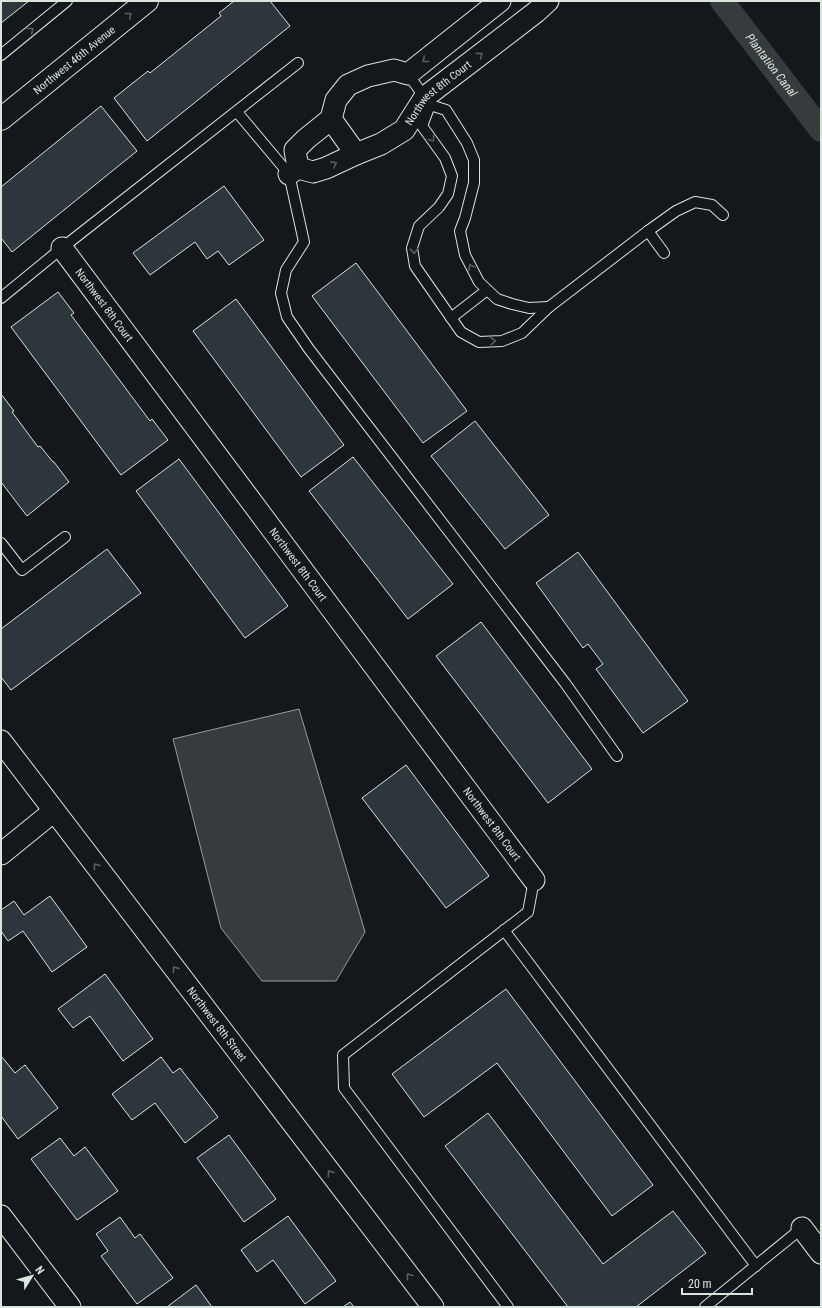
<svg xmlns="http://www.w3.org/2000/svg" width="822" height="1308" viewBox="0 0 822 1308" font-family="'Roboto Condensed',sans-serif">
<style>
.water{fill:#363b3e;stroke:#939e99}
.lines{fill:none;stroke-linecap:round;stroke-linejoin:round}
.canal{stroke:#363b3e;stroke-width:24}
.building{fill:#2c363c;stroke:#d8e6dc}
.service-casing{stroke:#d8e6dc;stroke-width:12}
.minor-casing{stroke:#d8e6dc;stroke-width:23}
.tertiary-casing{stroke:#d8e6dc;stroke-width:24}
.service{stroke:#14181c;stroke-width:10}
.minor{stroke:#14181c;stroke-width:21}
.tertiary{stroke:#14181c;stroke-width:22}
.oneway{stroke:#59605f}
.labels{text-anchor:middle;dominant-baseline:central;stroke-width:3;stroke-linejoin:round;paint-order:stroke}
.street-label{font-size:11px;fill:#d8e6dc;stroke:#14181c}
.water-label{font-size:12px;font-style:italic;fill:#d8e6dc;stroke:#14181c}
</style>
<rect width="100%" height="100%" fill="#14181c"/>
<path class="water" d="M299,709l66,223 -29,49h-74l-41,-53 -48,-189z"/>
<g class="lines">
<path class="canal" id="s1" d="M722,1l99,129"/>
</g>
<g class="building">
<path d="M1,1h28l-28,22z"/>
<path d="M234,1h36l20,25 -143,115 -33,-43 34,-27 2,2 71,-57 -2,-3z"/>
<path d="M101,106l36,45 -125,101 -11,-14v-51z"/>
<path d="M224,186l40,54 -35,25 -11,-14 -11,8 -12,-17 -45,33 -17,-22z"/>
<path d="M356,263l111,148 -44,32 -111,-147z"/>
<path d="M58,292l16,21 -3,2 79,106 2,-2 16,21 -47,35 -110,-148z"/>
<path d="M236,299l108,146 -43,32 -108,-146z"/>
<path d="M1,394l13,17 -2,1 26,35 2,-1 13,16h1l15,20 -42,34 -26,-34z"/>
<path d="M475,421l74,94 -44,34 -74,-93z"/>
<path d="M353,457l100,127 -45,35 -99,-128z"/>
<path d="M179,459l109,147 -43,32 -109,-147z"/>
<path d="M107,549l34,44 -130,97 -10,-13v-48z"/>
<path d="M578,552l110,149 -45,32 -47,-64 7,-5 -15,-20 -5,4 -47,-65z"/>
<path d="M481,622l111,147 -44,34 -112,-147z"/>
<path d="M406,765l83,111 -43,32 -84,-110z"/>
<path d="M50,896l37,51 -35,25 -29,-41 -15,10 -7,-10v-21l13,-9 10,14z"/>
<path d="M105,974l48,65 -30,22 -33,-45 -17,12 -15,-19z"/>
<path d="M506,989l147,196 -41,31 -115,-153 -73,54 -32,-43z"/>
<path d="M1,1056l14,17 10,-8 33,43 -40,31 -17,-23z"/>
<path d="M161,1057l12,16 7,-5 38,49 -33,26 -30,-40 -23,17 -20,-26z"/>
<path d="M488,1113l115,151 70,-53 33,42 -70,54h-68l-123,-161z"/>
<path d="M229,1135l47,64 -32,23 -47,-64z"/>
<path d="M60,1138l14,18 11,-9 33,44 -41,29 -46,-61z"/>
<path d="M288,1216l48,65 -31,23 -32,-44 -16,12 -16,-22z"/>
<path d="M120,1217l15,21 5,-4 33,44 -36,26 -36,-48 7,-5 -12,-17z"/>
<path d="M196,1285l16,22h-45z"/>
<path d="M350,1302l4,5h-11z"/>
</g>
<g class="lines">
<defs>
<g id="service">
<path d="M1,55l66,-54"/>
<path d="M408,74l22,31 16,5 21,33 7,17v23l-9,35 -5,13 5,24 14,27 18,17 15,5 17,4 20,-1"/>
<path d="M430,105l-8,21 23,32 7,18 -4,18 -9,13 -20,19 -7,22 3,18 46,66 18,10 23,-1 20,-8 27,-26 99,-76 28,-20 19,-9 17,3 11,10"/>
<path d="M237,112l52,62 15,68 -18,28 -5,23 6,24 22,32 256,334 52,73"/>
<path d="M648,231l16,22"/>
<path d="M1,298l61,-50 236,-185"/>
<path d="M451,318l36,-28"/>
<path d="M1,543l21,27 43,-33"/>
<path d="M504,930l252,336"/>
<path d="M508,1307l-164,-219 -1,-33 185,-143 6,-32"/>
<path d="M705,1307l97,-79"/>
</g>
<g id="minor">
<path d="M331,119l25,35"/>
<path d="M298,168l-3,-18 11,-11 25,-20 5,-19 12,-15 20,-9 26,-6 14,4 92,-73"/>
<path id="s2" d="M289,174l9,-6 15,4 13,-4 30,-14 25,-10 23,-14 21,-33 111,-85 12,-11"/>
<path id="s3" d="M62,248l472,632"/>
<path id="s4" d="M1,741l432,566"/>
<path d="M1,854l53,-43"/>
<path d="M1,1216l69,91"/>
<path d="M802,1228l19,25"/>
</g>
<g id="tertiary">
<path id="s5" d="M1,119l146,-118"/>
</g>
</defs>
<use href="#service" class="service-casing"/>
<use href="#minor" class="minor-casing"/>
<use href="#tertiary" class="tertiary-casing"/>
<use href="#service" class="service"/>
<use href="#minor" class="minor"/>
<use href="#tertiary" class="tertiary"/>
</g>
<defs><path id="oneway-chevron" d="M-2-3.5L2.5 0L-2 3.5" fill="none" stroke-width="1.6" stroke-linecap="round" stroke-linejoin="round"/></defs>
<g class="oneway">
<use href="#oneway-chevron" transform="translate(129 15) rotate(-39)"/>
<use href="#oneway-chevron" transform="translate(31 30) rotate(-39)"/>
<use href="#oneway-chevron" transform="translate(480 55) rotate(-37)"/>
<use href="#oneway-chevron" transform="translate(425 60) rotate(142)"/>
<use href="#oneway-chevron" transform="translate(432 139) rotate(53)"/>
<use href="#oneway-chevron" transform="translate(334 164) rotate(-26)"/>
<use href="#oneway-chevron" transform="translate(414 251) rotate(88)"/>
<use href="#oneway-chevron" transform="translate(471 267) rotate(-118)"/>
<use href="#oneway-chevron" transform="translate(493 341) rotate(-2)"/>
<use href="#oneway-chevron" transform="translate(96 866) rotate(-127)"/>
<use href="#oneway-chevron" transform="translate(175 969) rotate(-127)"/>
<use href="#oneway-chevron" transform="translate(330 1173) rotate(-127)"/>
<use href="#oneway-chevron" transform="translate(409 1276) rotate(-127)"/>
</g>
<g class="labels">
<g class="street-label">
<text stroke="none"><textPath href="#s5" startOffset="94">Northwest 46th Avenue</textPath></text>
<text stroke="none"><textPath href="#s2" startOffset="178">Northwest 8th Court</textPath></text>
<text stroke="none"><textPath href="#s3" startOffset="71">Northwest 8th Court</textPath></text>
<text stroke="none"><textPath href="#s3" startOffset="395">Northwest 8th Court</textPath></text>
<text stroke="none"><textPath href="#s3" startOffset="719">Northwest 8th Court</textPath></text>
<text stroke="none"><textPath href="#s4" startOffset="356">Northwest 8th Street</textPath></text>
</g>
<g class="water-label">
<text stroke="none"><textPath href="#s1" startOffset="81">Plantation Canal</textPath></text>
</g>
</g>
<rect width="822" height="1308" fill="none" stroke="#d8e6dc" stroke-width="4"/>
<g transform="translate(32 1276) rotate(53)" stroke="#14181c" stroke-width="3" paint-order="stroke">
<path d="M0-3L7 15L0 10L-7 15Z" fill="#d8e6dc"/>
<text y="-6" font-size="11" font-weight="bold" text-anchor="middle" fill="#d8e6dc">N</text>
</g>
<path d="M682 1288v6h70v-6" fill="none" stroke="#d8e6dc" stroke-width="2"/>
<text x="688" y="1288" font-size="12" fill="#d8e6dc" stroke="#14181c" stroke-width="3" paint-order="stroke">20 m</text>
</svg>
